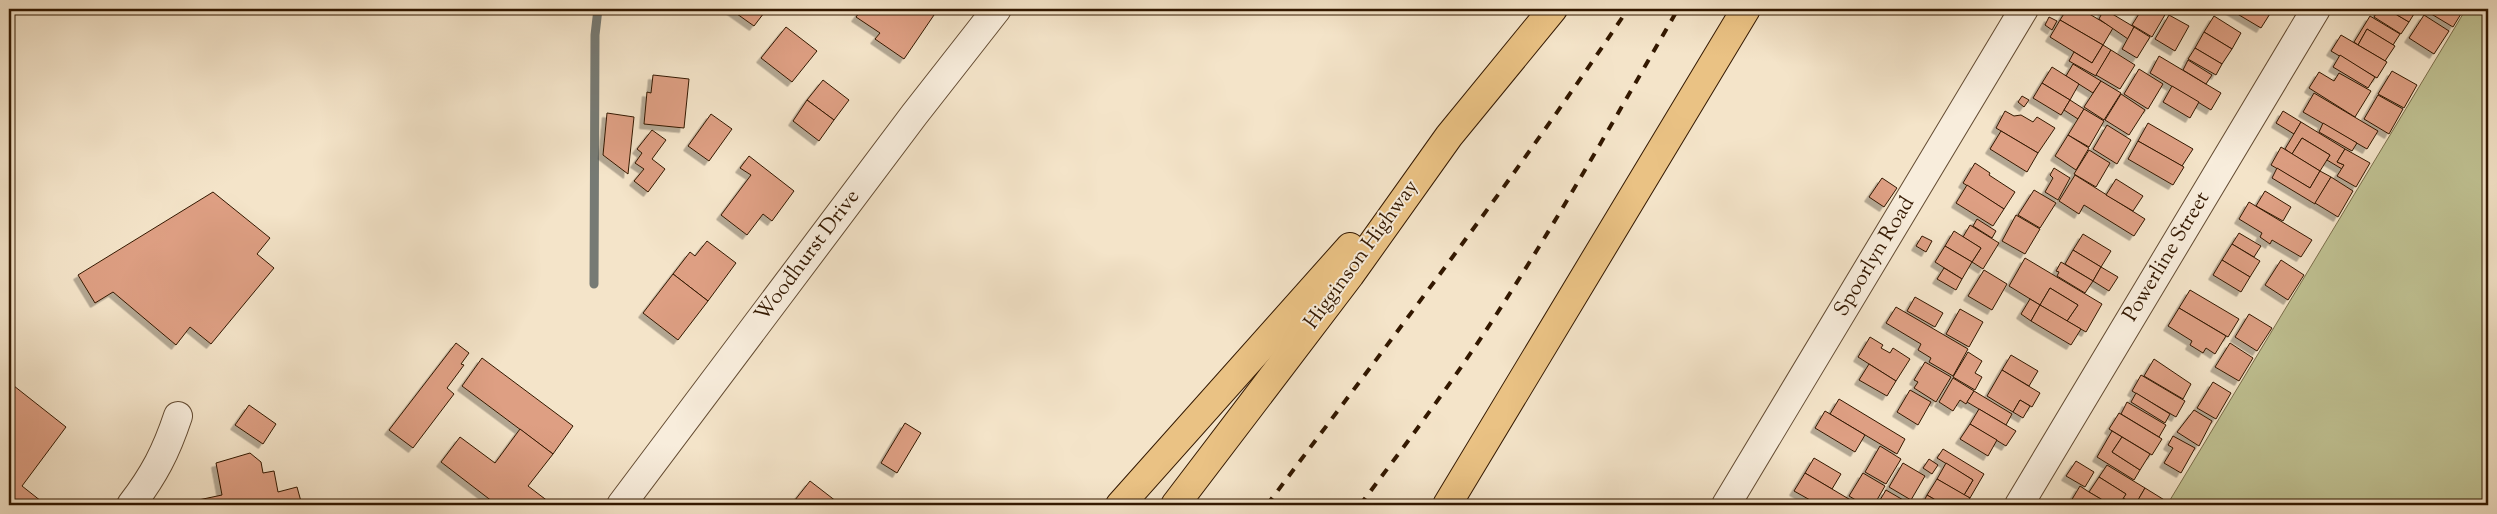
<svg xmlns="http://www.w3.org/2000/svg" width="2497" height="514" viewBox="0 0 2497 514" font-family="'Sorts Mill Goudy',serif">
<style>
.green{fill:#c0c293;stroke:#7a6d4a}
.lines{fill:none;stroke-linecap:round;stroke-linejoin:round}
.stream{stroke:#767a74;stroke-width:9}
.building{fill:#de9f83;stroke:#331800;filter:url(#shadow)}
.minor-casing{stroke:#634b32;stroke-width:30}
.highway-casing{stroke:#331800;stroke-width:30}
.minor{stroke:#f8eddc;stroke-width:28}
.highway{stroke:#eac284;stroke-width:28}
.rail{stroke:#331800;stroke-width:4;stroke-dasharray:9 9;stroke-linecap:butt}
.labels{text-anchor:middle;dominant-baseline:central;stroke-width:4;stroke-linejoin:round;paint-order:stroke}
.street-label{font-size:21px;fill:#331800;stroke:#f8eddc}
</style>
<defs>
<filter id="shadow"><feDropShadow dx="-4.5" dy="4.5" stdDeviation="0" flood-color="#0004"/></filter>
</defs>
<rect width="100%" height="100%" fill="#f4e4c9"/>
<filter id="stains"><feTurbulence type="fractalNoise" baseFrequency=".004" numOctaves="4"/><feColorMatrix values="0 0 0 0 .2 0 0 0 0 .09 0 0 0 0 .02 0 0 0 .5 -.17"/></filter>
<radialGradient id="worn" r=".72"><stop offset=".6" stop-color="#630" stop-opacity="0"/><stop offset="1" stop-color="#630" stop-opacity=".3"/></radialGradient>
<path class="green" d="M2466,9h22v496h-321z"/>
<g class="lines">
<path class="stream" d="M594,284l1,-249 3,-26"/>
</g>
<g class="building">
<path d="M730,9h37l-13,17z"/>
<path d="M862,9h63l9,6 -30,44 -29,-20 5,-6 -24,-16z"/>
<path d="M2067,9h19v3l27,16 -10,17 -43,-25z"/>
<path d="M2104,9l30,18 -6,12 -29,-20z"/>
<path d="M2142,9h18l6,4 -14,24 -20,-12z"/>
<path d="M2229,9h44l-12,19z"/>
<path d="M2379,9h8l22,13 -8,12 -27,-17z"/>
<path d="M2387,9h30l-8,13z"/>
<path d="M2430,9h34l-11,18 -25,-15z"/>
<path d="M2169,15l20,11 -14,25 -20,-12z"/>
<path d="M2424,15l25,16 -15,23 -25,-16z"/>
<path d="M2214,16l27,17 -9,16 -28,-17z"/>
<path d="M2370,16l30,18 -7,11 -26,-16 -9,16 -4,-3z"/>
<path d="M2049,17l8,4 -5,9 -7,-5z"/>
<path d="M2060,20l43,25 -11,18 -42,-26z"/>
<path d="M786,27l31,24 -25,31 -31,-24z"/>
<path d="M2134,27l16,10 -13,21 -15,-9z"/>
<path d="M2367,29l28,17 -10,15 -27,-16z"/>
<path d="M2204,32l28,17 -10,15 -27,-16z"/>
<path d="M2341,35l46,27 -10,16 -46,-27z"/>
<path d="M2103,45l8,5 -15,26 -27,-15 5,-9 18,11z"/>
<path d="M2195,48l27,16 -6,11 -28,-16z"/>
<path d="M2111,50l24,15 -15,24 -24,-14z"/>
<path d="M2340,55l35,22 -7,11 -35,-21z"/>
<path d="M2159,56l62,37 -10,17 -61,-37z"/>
<path d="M2188,60l24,15 -6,9 -23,-14z"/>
<path d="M2073,64l28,17 -8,12 -27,-17z"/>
<path d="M2052,67l27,17 -9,16 -28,-17z"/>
<path d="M2139,69l24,15 -15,25 -24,-15z"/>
<path d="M2392,71l25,14 -13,23 -26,-14z"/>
<path d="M2319,72l15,9 5,-8 32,18 -16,26 -46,-29z"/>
<path d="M653,75l36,4 -5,49 -40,-4 3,-32 4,1z"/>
<path d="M823,80l26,20 -15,20 -27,-20z"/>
<path d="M2101,81l20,12 -17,27 -20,-13z"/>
<path d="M2042,83l28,17 -9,15 -28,-17z"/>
<path d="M2172,86l27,16 -9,16 -27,-16z"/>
<path d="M2314,93l64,38 -11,18 -64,-37z"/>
<path d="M2121,94l24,16 -16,25 -24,-15z"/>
<path d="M2378,95l25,14 -14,25 -25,-15z"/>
<path d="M2022,96l7,4 -5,7 -6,-5z"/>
<path d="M807,100l27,20 -15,21 -26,-20z"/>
<path d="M2070,100l14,9 -6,10 -14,-9z"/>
<path d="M2084,109l20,12 -15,26 -21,-12z"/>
<path d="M2005,111l9,5 7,-1 12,7 4,-5 18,11 -17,25 -42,-25z"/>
<path d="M2283,111l18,11 -7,12 -18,-11z"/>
<path d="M607,113l27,4 -6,57 -25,-19z"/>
<path d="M711,114l21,15 -23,32 -21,-15z"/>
<path d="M2301,122l44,27 -8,13 7,3 -2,4 -15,-9 3,-5 -28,-17 -10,16 -7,-5z"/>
<path d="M2148,123l45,26 -11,17 -44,-25z"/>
<path d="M2323,123l34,20 -5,8 -33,-19z"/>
<path d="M2107,125l24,15 -14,24 -24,-15z"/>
<path d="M652,130l14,10 -14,19 13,10 -17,23 -14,-11 10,-12 -9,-6 7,-10 -5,-4z"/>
<path d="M2001,131l37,22 -11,19 -37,-23z"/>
<path d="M2068,135l21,13 -13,22 -21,-14z"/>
<path d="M2302,138l28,17 -10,16 -28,-17z"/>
<path d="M2138,141l46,26 -11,18 -45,-26z"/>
<path d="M2281,147l39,24 -10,17 -39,-23z"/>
<path d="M2345,149l25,14 -14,24 -19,-11 7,-11 -7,-3z"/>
<path d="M2089,150l21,13 -14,24 -22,-13z"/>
<path d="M749,156l45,35 -22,30 -9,-7 -16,21 -26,-20 30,-40 -11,-7z"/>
<path d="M1975,163l15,10 -1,2 26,17 -11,17 -41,-26z"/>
<path d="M2054,168l16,10 -12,22 -13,-8 8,-14 -3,-3z"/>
<path d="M2277,168l33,20 10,-17 11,6 -16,27 -43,-26z"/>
<path d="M2075,175l70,44 -11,17 -50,-31 -5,9 -20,-13z"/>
<path d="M2331,177l22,14 -15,26 -23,-14z"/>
<path d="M1882,178l15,10 -13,19 -15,-10z"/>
<path d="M2116,179l27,17 -10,15 -27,-16z"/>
<path d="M1967,185l37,24 -11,17 -37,-23z"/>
<path d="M2034,190l22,13 -16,25 -22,-13z"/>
<path d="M2265,191l26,16 -8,14 -27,-15z"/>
<path d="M213,192l57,46 -13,16 17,14 -63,76 -21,-17 -14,18 -63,-53 -18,11 -17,-28z"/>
<path d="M2249,202l63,38 -11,17 -29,-17 -2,4 -10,-7 2,-4 -23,-14z"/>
<path d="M2016,215l24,14 -15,25 -23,-13z"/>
<path d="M1977,219l19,12 -4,7 -19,-12z"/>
<path d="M1970,225l29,18 -16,26 -11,-7 9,-14 -18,-11z"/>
<path d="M1954,231l27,17 -9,14 -27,-16z"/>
<path d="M2239,233l22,13 -7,11 -22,-13z"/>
<path d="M2083,234l28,17 -10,16 -28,-17z"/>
<path d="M1922,236l10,5 -6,11 -10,-6z"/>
<path d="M707,241l29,22 -28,38 -35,-27 17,-22 5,4z"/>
<path d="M2232,244l28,17 -10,16 -28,-17z"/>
<path d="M1945,246l27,16 -10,17 -27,-17z"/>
<path d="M2073,250l28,17 -8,14 -28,-17z"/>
<path d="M2025,258l77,46 -16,28 -19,-11 11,-16 -28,-17 -10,17 -31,-19z"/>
<path d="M2222,260l28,17 -9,15 -28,-17z"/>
<path d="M2281,260l23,15 -16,25 -23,-15z"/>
<path d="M2061,262l32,19 -8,12 -28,-17 2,-4 -3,-1z"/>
<path d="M2101,267l17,10 -9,14 -16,-10z"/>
<path d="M1944,268l18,11 -6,11 -19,-11z"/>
<path d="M1984,270l23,14 -15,26 -24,-14z"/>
<path d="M673,274l35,27 -30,39 -35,-27z"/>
<path d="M2050,288l28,17 -11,16 -27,-16z"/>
<path d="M2190,290l49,29 -11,18 -49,-29z"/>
<path d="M1915,297l28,16 -8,14 -28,-16z"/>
<path d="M2030,299l10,6 -9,16 -10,-7z"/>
<path d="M2040,305l41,24 -10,16 -40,-24z"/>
<path d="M1896,307l72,42 -15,27 -24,-14 2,-4 -13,-8 3,-6 -35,-21z"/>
<path d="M2179,308l47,28 -11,18 -9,-6 -3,5 -13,-8 2,-4 -24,-15z"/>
<path d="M1960,309l23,13 -14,25 -23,-13z"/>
<path d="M2249,314l23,14 -15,23 -22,-14z"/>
<path d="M1870,337l13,8 -2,3 9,5 3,-5 17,11 -14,22 -38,-24z"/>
<path d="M456,343l13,10 -8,11 3,1 -17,23 7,6 -41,54 -24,-18z"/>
<path d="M2230,343l23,15 -14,23 -24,-14z"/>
<path d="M1968,352l14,9 -7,12 7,4 -7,13 -22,-13z"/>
<path d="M2011,355l27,16 -9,15 -27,-16z"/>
<path d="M482,358l91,68 -20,28 -91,-68z"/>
<path d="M2154,359l37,25 -8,15 -39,-23z"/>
<path d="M1925,362l26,15 -15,25 -22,-14 4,-6 -4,-2z"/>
<path d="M1869,364l27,17 -9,15 -28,-16z"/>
<path d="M2002,370l38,23 -8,14 -12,-7 -7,12 -26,-16z"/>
<path d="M2141,375l44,26 -9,16 -44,-26z"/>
<path d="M1953,378l21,13 -8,13 -6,-4 -7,11 -14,-9z"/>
<path d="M9,382l57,45 -44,59 24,19h-37z"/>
<path d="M2213,382l18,11 -15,26 -19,-11z"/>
<path d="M1910,390l21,12 -13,23 -21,-13z"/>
<path d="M1974,391l38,23 -6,11 -39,-23z"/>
<path d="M2136,393l34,21 -5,9 -34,-21z"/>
<path d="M1839,399l66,40 -8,15 -67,-40z"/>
<path d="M2020,400l10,6 -7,12 -10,-6z"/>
<path d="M2127,402l39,23 -7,12 -38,-23z"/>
<path d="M249,405l27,19 -13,20 -28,-19z"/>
<path d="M1979,409l37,22 -10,15 -36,-22z"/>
<path d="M2194,410l18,11 -13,25 -22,-14z"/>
<path d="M1825,411l40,24 -10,17 -40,-24z"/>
<path d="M2119,413l43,26 -10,16 -43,-26z"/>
<path d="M905,423l16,10 -24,40 -16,-10z"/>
<path d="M1970,424l27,16 -9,16 -28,-17z"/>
<path d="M520,429l33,25 -25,32 25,19h-56l-56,-43 19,-25 35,26z"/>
<path d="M2112,431l10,6 -10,15 28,18 -6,10 -37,-23z"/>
<path d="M2173,436l22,12 -14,25 -17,-10 9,-15 -5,-3z"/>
<path d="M2122,437l28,17 -10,16 -28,-18z"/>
<path d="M1880,446l21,13 -15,25 -21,-12z"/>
<path d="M1943,449l41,25 -14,24 -6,-3 9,-15 -36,-22z"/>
<path d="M250,453l11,9 2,11 11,-2 4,21 19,-5 5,18h-117l4,-3 33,-7 -6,-32z"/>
<path d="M1814,458l27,16 -9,15 -27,-16z"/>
<path d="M1929,459l9,6 -6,9 -9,-6z"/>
<path d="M2076,461l18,11 -9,15 -19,-11z"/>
<path d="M1903,463l22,13 -14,24 -22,-13z"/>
<path d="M1946,463l27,17 -9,15 -27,-16z"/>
<path d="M2107,465l38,23 -7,12 5,3 -1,2h-7l-12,-7 3,-4 -27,-17z"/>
<path d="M1805,473l54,32h-40l-25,-14z"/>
<path d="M1863,473l22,13 -11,19h-10l-15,-9z"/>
<path d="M2099,477l27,17 -7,11h-8l-22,-13z"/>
<path d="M1937,479l33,19 -4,7h-22l-17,-10z"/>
<path d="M810,481l31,24h-50z"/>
<path d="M2080,486l9,6 22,13h-34l-6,-4z"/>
<path d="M2145,488l21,13 -2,4h-22l1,-2 -5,-3z"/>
<path d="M1886,490l24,14 2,1h-35z"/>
<path d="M1927,495l17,10h-22z"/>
</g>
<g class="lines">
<defs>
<g id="minor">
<path d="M131,505c23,-30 35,-53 47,-89"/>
<path d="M621,505l293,-390 83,-106"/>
<path d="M1726,505l298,-496"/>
<path d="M2019,505l297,-496"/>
</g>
<g id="highway">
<path d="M1120,505l230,-258"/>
<path d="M1175,505l175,-230 99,-139 104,-127"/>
<path d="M1447,505l299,-496"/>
</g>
</defs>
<use href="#minor" class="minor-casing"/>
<use href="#highway" class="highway-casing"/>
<use href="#minor" class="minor"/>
<use href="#highway" class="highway"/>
<g class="rail">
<path d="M1267,505c123,-164 247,-326 361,-496"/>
<path d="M1360,505c47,-62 94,-125 136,-190 65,-100 123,-204 182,-306"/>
</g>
</g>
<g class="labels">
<g class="street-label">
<text transform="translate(1362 255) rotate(-54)">Higginson Highway</text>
<text transform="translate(808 256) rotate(-53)">Woodhurst Drive</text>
<text transform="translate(1875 257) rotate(-59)">Spoorlyn Road</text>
<text transform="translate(2167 257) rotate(-59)">Powerline Street</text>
</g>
</g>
<rect width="2497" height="514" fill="none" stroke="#f4e4c9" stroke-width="30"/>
<rect x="10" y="10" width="2477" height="494" fill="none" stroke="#331800" stroke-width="2.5"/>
<rect x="15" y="15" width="2467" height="484" fill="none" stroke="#331800"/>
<rect width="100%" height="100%" filter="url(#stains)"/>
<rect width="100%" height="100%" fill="url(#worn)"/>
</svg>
